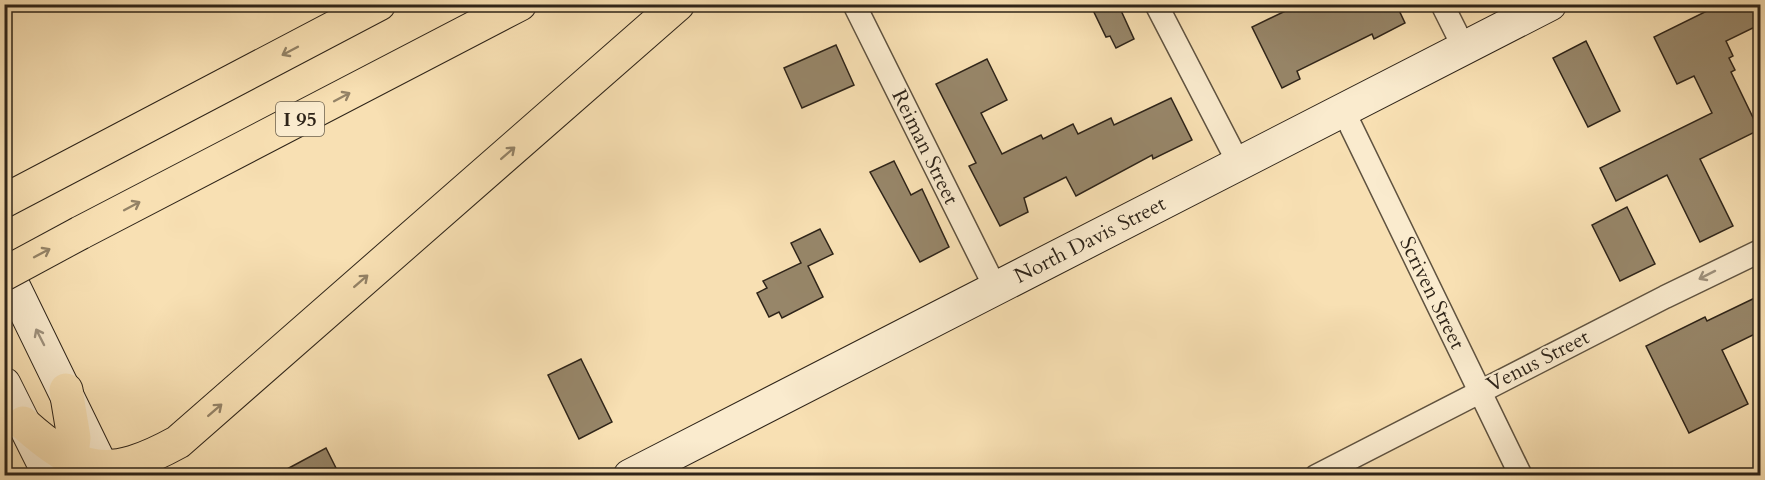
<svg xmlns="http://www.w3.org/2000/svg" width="1765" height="480" viewBox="0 0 1765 480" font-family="Cardo,serif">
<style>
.building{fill:#978669;stroke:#2e2419;stroke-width:1.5}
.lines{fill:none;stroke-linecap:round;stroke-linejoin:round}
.street-casing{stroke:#605340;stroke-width:25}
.secondary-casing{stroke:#2e2419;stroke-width:35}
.highway-casing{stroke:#2e2419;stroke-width:35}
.street{stroke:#faebce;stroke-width:22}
.secondary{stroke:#faebce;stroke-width:33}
.highway{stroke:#f8e0b3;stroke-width:33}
.highway-bridge-casing{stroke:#2e2419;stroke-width:35;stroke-linecap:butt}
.highway-bridge{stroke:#f8e0b3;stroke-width:33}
.oneway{stroke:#938266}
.oneway2{stroke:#9e917d}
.labels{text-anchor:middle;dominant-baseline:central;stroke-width:4.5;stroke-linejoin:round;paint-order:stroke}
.shield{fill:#faebce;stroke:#6b604f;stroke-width:1.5}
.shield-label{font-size:20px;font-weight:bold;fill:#2e2419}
.street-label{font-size:21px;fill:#2e2419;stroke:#faebce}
</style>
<rect width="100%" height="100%" fill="#f8e0b3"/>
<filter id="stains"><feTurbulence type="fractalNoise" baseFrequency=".00333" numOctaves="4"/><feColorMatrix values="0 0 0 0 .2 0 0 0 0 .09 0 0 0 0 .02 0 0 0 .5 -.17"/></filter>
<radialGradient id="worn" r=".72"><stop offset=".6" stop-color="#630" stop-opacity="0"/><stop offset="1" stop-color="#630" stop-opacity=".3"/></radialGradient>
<g class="building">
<path d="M1090,4h28l16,35 -18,9 -6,-12 -4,1z"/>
<path d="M1300,4h96l9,19 -31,16 -2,-5 -75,37 3,8 -18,9 -30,-61z"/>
<path d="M1721,4h40v20l-35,17 7,15 -4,2 6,12 -4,2 28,58 -59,29 33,67 -33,16 -33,-67 -51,26 -16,-33 112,-55 -18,-37 -17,8 -23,-47z"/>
<path d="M1586,41l34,70 -32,16 -35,-69z"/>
<path d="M836,45l18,40 -52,23 -18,-40z"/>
<path d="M987,59l20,41 -26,13 21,41 39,-19 2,4 30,-15 5,10 33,-16 3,7 57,-27 21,42 -39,19 -1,-4 -76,41 -10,-19 -42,21 4,14 -28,14 -31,-60 7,-3 -40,-79z"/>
<path d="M894,161l17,34 11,-6 27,58 -29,15 -50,-90z"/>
<path d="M1627,207l28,57 -35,17 -28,-56z"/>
<path d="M820,229l13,25 -25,12 15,31 -41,21 -3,-6 -10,5 -12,-24 10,-5 -4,-7 38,-18 -10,-20z"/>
<path d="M1761,295v36l-39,19 26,54 -59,29 -43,-87 59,-29 2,4z"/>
<path d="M581,359l31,63 -33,17 -31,-64z"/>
<path d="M326,448l14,28h-66z"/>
</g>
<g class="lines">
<defs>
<g id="street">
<path d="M854,4l142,285"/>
<path d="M1156,4l83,160"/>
<path d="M1442,4l22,44"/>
<path d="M1343,110l178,366"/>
<path d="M1316,476l349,-179 95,-46"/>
</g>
<g id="secondary">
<path d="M4,267l102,209"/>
<path d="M4,384l46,92"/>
<path d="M630,476l920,-472"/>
</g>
<g id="highway">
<path d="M4,201l375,-197"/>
<path d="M80,233l440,-229"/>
<path d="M66,390l8,48 -5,38"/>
<path d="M23,423c57,51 86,57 155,19l500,-438"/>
</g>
</defs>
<use href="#street" class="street-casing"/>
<use href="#secondary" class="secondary-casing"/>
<use href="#highway" class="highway-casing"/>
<use href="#street" class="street"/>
<use href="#secondary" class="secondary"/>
<use href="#highway" class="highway"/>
<defs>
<path id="highway-bridge" d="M4,274l76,-41"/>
</defs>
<use href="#highway-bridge" class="highway-bridge-casing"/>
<use href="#highway-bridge" class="highway-bridge"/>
</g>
<defs><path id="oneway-shaft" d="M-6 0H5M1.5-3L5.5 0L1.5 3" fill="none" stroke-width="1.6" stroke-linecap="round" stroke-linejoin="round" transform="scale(1.5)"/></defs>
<g class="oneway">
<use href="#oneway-shaft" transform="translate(290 51) rotate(152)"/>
<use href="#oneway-shaft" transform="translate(342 97) rotate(-28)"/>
<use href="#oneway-shaft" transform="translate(508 153) rotate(-41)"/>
<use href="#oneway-shaft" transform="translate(132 206) rotate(-28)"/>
<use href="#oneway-shaft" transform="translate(42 253) rotate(-28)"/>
<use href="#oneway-shaft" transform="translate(361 281) rotate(-41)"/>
<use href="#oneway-shaft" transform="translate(215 410) rotate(-41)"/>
</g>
<g class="oneway2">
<use href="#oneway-shaft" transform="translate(1707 275) rotate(153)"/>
<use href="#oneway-shaft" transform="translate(40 337) rotate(-117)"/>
</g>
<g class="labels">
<rect class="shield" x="276" y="102" width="48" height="34" rx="4.5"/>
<g class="shield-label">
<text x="300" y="119">I 95</text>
</g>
<g class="street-label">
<text transform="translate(925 147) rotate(64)">Reiman Street</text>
<text transform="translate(1090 240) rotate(-27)">North Davis Street</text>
<text transform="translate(1432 293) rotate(64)">Scriven Street</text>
<text transform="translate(1538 361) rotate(-27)">Venus Street</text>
</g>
</g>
<rect width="1765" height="480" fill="none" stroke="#f8e0b3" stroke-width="24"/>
<rect x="6" y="6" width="1753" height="468" fill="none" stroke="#2e2419" stroke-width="3"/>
<rect x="12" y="12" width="1741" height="456" fill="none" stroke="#2e2419" stroke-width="1.5"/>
<rect width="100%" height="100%" filter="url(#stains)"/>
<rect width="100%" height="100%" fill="url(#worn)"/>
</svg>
